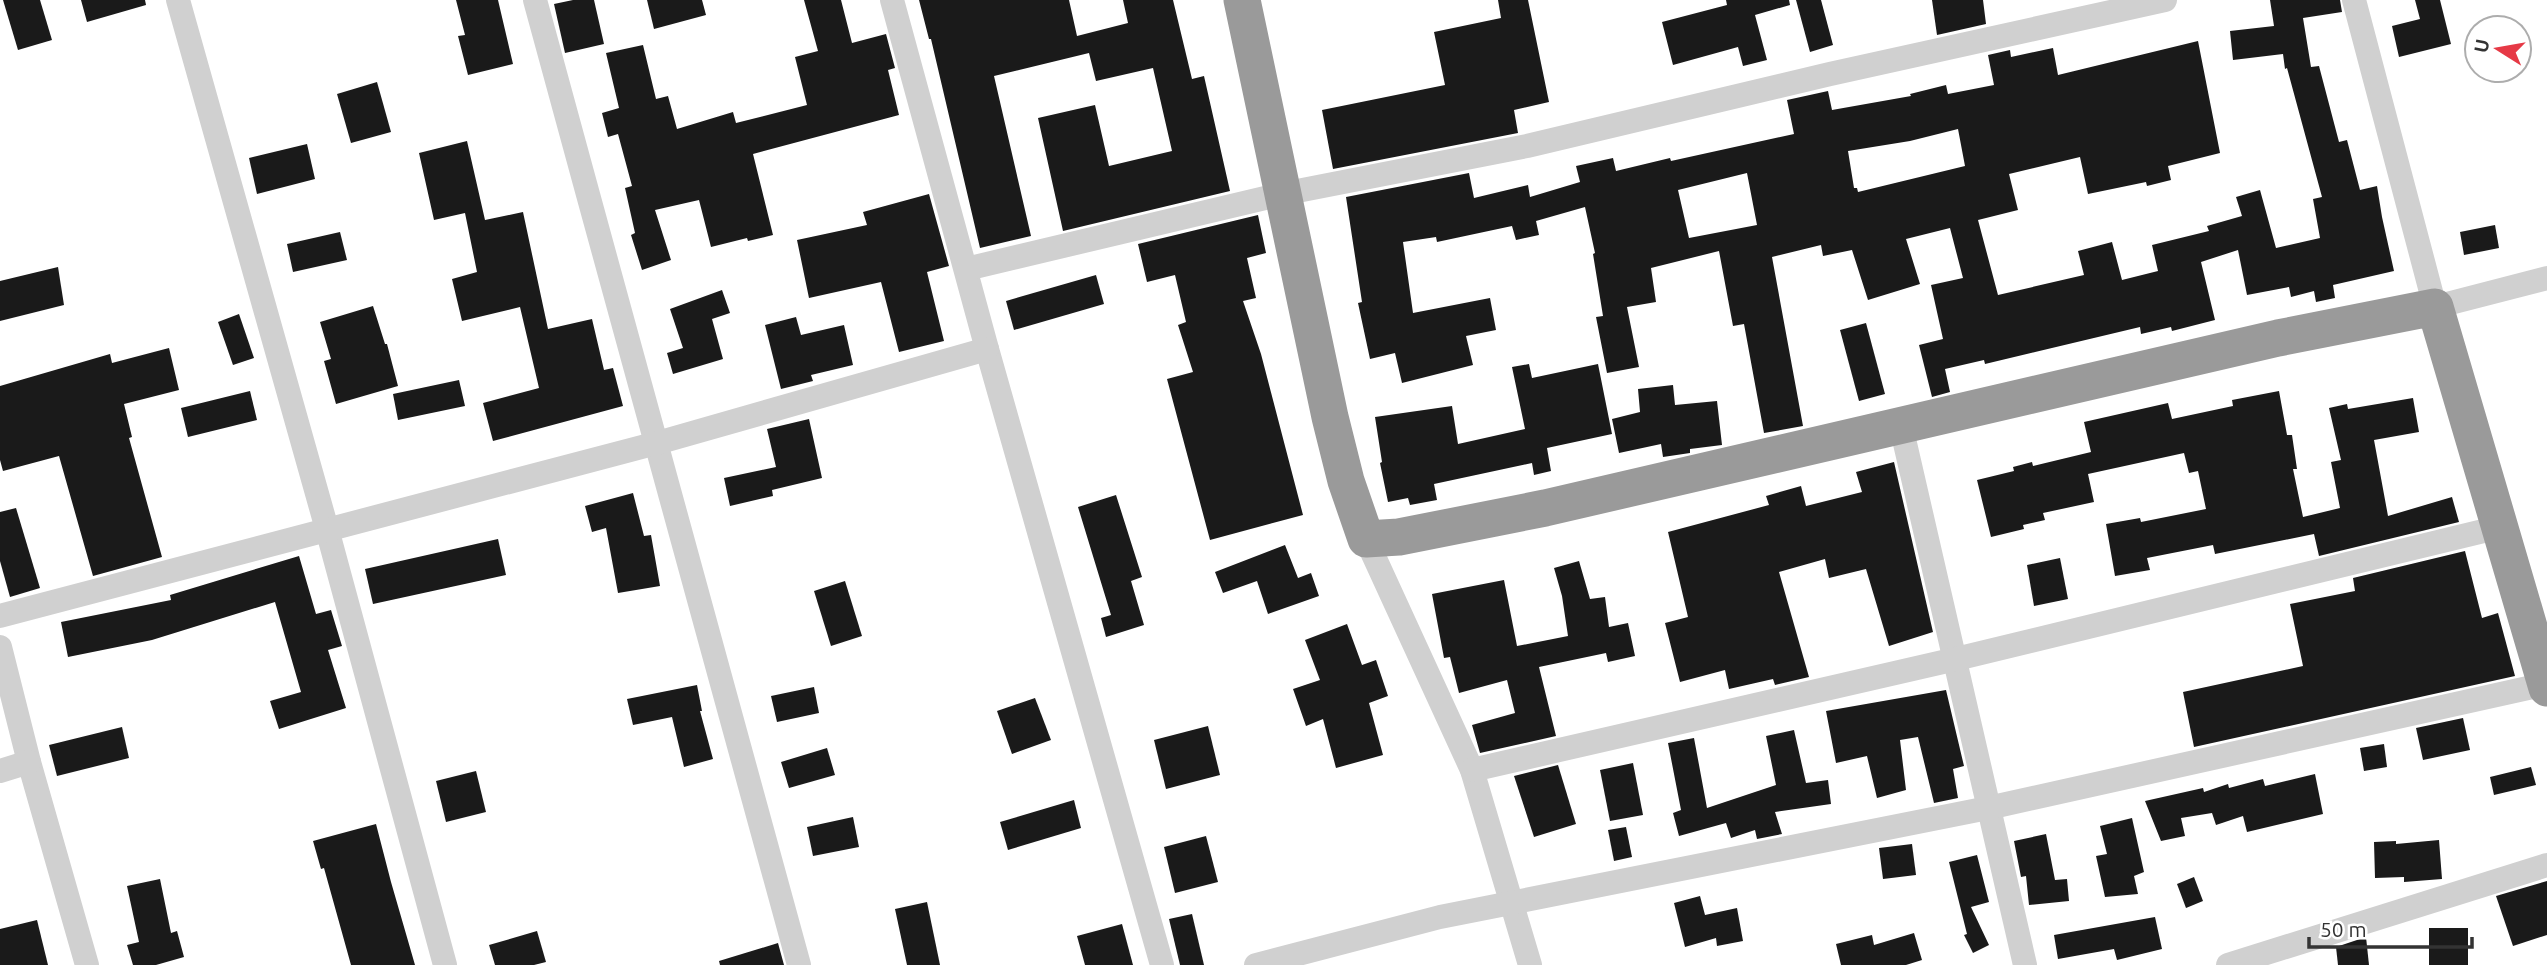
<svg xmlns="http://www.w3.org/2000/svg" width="2547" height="965" viewBox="0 0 2547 965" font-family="Ubuntu,sans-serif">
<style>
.building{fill:#1a1a1a;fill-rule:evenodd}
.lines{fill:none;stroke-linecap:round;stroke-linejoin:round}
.minor{stroke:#d0d0d0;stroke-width:24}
.highway{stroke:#9a9a9a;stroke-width:37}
</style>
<rect width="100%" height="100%" fill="#fff"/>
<g class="building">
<path d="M3,0h37l12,40 -34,10z"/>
<path d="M81,0h64l1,5 -59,17z"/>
<path d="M456,0h42l15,64 -45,11 -10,-39 7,-1z"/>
<path d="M573,0h21l10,44 -39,9 -11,-49z"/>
<path d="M647,0h55l4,15 -52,14z"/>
<path d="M804,0h37l11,43 34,-9 9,34 -7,2 11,45 -146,39 20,81 -25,6 -1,-3 -36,9 -12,-47 -44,10 16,50 -29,10 -11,-35 4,-2 -10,-45 7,-2 -14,-52 -10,3 -6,-24 17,-5 -13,-55 37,-8 13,54 12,-3 9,33 56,-17 3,11 71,-18 -12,-48 23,-6z"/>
<path d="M919,0h150l8,36 51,-13 -5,-23h50l19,79 12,-3 26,115 -167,40 -25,-113 57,-13 14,61 63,-15 -19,-83 -57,13 -7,-28 -95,23 37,160 -51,12 -49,-209h-2z"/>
<path d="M1498,0h30l21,102 -35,8 4,23 -185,36 -11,-59 123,-25 -11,-53 67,-14z"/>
<path d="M1726,0h63l1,5 -35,10 12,45 -24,6 -5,-19 -65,18 -11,-43 65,-17z"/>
<path d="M1796,0h25l12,45 -23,7z"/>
<path d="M1932,0h51l3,24 -49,11z"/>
<path d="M2270,0h70l2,12 -39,6 8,49 8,-1 20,76 8,-2 13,50 17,-4 5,31 12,54 -61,14 2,13 -19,4 -2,-11 -23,6 -2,-10 -42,8 -9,-45 -37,12 14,58 -43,11 -1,-4 -30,7 -1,-7 -155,37 -1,-4 -39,9 5,23 -18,5 -13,-52 24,-6 -12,-54 32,-7 -13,-50 -44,11 14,45 -52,16 -16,-50 -29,6 -2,-11 -49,12 31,169 -39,7 -20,-109 -11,2 -14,-75 -68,17 5,34 -29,5 12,60 -32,6 -11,-56 7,-1 -10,-62 2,-1 -10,-46 -49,14 3,14 -23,5 -4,-14 -75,16 -1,-5 -33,5 10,71 77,-15 6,32 -30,6 7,29 -71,18 -7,-30 -25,6 -12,-56 4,-1 -16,-105 123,-24 5,25 54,-13 2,12 50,-15 -4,-16 37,-8 3,13 54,-13 1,3 123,-27 -7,-34 41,-9 4,19 79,-14 -1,-2 36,-9 2,9 46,-9 -6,-30 22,-5 1,7 42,-9 5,27 140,-34 22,112 -52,13 3,14 -24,6 -1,-4 -58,12 -8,-37 -71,17 9,36 -40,10 20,75 86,-20 -6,-24 34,-9 10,38 36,-9 -6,-26 57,-14 -2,-5 35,-10 -6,-19 24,-7 16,58 44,-10 -7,-39 9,-2 -35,-129 -2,1 -2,-15 -50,6 -3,-29 44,-5zM1958,129l7,37 -107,26 -1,-4h-3l-6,-37 62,-10zM1747,173l10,52 -68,13 -11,-48z"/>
<path d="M2415,0h25l11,44 -52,13 -7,-31 28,-7z"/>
<path d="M377,82l14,50 -40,11 -14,-49z"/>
<path d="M467,141l18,79 38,-8 25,117 44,-10 12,51 9,-2 10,38 -130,35 -10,-38 56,-15 -19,-81 -58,14 -10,-42 25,-7 -12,-59 -31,7 -15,-67z"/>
<path d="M307,144l8,35 -58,15 -8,-36z"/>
<path d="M929,194l20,72 -22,6 17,69 -45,11 -18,-70 -72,16 -12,-58 70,-15 -4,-13z"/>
<path d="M1258,215l8,38 -19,5 9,40 -13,3 18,53 42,161 -93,25 -43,-161 26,-7 -15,-47 8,-3 -11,-47 -28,7 -9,-38z"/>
<path d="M2495,225l4,23 -35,7 -4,-23z"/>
<path d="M340,232l7,28 -54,12 -6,-28z"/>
<path d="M58,267l6,38 -64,16v-40z"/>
<path d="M1096,275l8,29 -90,26 -8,-29z"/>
<path d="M722,290l8,23 -18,6 11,40 -50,15 -6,-21 16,-5 -13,-39z"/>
<path d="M373,306l12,38h2l11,42 -62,18 -12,-43 7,-2 -11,-37z"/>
<path d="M239,314l15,44 -21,7 -15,-43z"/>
<path d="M796,317l5,18 43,-10 9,40 -42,10 2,6 -32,8 -16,-64z"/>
<path d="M1866,323l19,71 -26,7 -19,-71z"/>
<path d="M169,348l10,42 -55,14 8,33 -3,1 33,119 -69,19 -34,-120 -56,15 -3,-11v-74l110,-32 2,9z"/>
<path d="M1529,364l3,14 66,-14 14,70 -65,14 4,23 -17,4 -2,-12 -98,21 3,16 -27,5 -2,-7 -20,4 -8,-39 2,-1 -7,-45 77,-11 6,38 67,-15 -13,-62z"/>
<path d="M459,380l6,26 -67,14 -5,-26z"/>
<path d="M1673,385l2,20 42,-4 5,44 -32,4v4l-27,4 -2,-13 -42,9 -7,-34 28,-7 -2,-23z"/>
<path d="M250,391l7,29 -69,17 -7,-29z"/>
<path d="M2279,391l8,44h5l5,34h-4l10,48 37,-9 -9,-46 10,-2 -12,-52 18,-4 1,5 65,-11 6,34 -45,8 14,76 64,-19 7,25 -140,34 -5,-22 -99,20 -2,-9 -66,13 3,12 -35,6 -9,-52 34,-6 1,4 65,-13 -8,-38 -9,2 -5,-20 -96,21 6,28 -51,11 2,7 -22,5 1,4 -33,8 -14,-57 37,-9 -1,-4 19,-5 1,4 58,-14 -7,-30 84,-19 4,16 61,-13 -1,-6z"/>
<path d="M809,419l13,59 -50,12 1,6 -43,10 -6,-28 52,-11 -9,-38z"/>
<path d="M1894,462l39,170 -44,14 -23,-77 -37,9 -4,-19 -46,13 30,105 -34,8 -2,-6 -44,10 -4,-19 -45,12 -15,-59 23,-6 -20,-85 101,-27 -3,-9 35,-10 5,20 56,-14 -6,-20z"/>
<path d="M633,493l11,43 7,-1 9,51 -42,7 -12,-65 -14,4 -7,-26z"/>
<path d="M1116,495l26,82 -11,4 13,44 -38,12 -5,-19 10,-3 -33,-108z"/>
<path d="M16,508l24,80 -30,9 -10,-36v-49z"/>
<path d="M498,539l8,36 -133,29 -8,-35z"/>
<path d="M1285,545l13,33 13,-5 8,23 -51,18 -11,-33 -34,12 -8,-21z"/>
<path d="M2465,551l17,67 16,-5 17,63 -321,71 -11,-55 120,-26 -13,-62 65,-13 -2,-13z"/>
<path d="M299,556l17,58 15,-4 11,36 -14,4 18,58 -67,21 -9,-28 31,-9 -26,-90 -123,38 -84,17 -7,-35 110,-22 -1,-5z"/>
<path d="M2060,558l8,41 -34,7 -7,-41z"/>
<path d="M1579,561l11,38 15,-2 4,30 19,-4 7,33 -27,6 -2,-9 -67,14 17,69 -76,17 -8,-28 43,-12 -8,-33 -48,13 -9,-36 -6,1 -12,-64 72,-14 13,66 51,-10 -6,-40 -8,-28z"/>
<path d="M845,581l17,55 -31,10 -17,-55z"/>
<path d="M1347,624l15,41 14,-5 12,36 -19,7 14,52 -47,13 -13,-49 -17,7 -13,-37 27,-9 -15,-40z"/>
<path d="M697,685l5,26h-2l13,48 -29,8 -12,-50 -39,8 -6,-26z"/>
<path d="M814,687l5,26 -42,9 -6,-26z"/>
<path d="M1946,690l18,76 -11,3 5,29 -24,5 -16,-66 -18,3 6,50 -29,8 -10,-42 -31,7 -10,-52z"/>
<path d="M1035,698l16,42 -39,14 -15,-43z"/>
<path d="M2463,718l7,32 -47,10 -7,-32z"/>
<path d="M1208,726l12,49 -54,14 -12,-49z"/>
<path d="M122,727l7,31 -72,18 -8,-31z"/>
<path d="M1794,730l12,53 22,-3 3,24 -56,8 7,22 -25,5 -2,-9 -24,8 -5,-15 -47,13 -6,-23 8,-3 -13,-67 26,-5 13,70 69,-23 -10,-49z"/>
<path d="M2384,744l3,23 -23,4 -4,-23z"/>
<path d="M827,748l8,27 -46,13 -8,-26z"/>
<path d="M1633,763l10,52 -33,6 -10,-51z"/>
<path d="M1558,765l18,59 -42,13 -20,-61z"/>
<path d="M2531,767l5,18 -42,10 -4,-18z"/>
<path d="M476,771l10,41 -40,10 -10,-41z"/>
<path d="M2315,774l8,40 -76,18 -4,-16 -27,9 -4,-12 -31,5 4,18 -24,5 -16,-40 58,-13 1,4 24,-8 1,4 34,-9 2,7z"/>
<path d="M1074,800l7,28 -73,22 -8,-28z"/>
<path d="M853,817l6,30 -46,9 -6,-29z"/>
<path d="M2132,818l12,54 -10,4 4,18 -33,3 -9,-41 11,-2 -7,-28z"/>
<path d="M376,824l15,58 24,83h-64l-27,-97 -3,1 -8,-28z"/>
<path d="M1626,827l6,30 -18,4 -6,-31z"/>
<path d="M2046,834l9,46 12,-1 2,22 -40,4 -3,-29 -5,1 -7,-36z"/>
<path d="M1206,836l12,46 -43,11 -11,-46z"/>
<path d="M2439,840l3,39 -38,3v-5l-29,1 -1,-36 22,-1v3z"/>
<path d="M1912,844l4,31 -33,4 -4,-31z"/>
<path d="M1977,855l12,47 -18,5 18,38 -16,8 -9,-18 3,-1 -18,-72z"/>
<path d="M2194,877l9,24 -17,7 -9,-24z"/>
<path d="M160,879l11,54 6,-2 7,26 -28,8h-23l-6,-20 12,-3 -12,-56z"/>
<path d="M2547,881v54l-34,11 -17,-50z"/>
<path d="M1700,896l5,19 32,-7 6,33 -26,5 -1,-8 -31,9 -11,-44z"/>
<path d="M927,902l13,63h-33l-12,-56z"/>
<path d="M1192,914l12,51h-24l-11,-46z"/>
<path d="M2155,917l7,32 -45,11 -3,-11 -56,10 -4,-24z"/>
<path d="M37,920l11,45h-48v-36z"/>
<path d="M1122,924l11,41h-48l-8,-29z"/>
<rect x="2429" y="928" width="39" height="37"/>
<path d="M537,931l9,31 -12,3h-39l-6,-20z"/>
<path d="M1914,933l8,27 -16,5h-65l-5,-21 36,-9 2,10z"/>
<path d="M2366,937l3,28h-31l-2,-18z"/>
<path d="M778,943l6,22h-64l-1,-4z"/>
</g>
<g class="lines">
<g class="minor">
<path d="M178,0l149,529 118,436"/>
<path d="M535,0c87,322 178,643 264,965"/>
<path d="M892,0l95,349 175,616"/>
<path d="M2354,0l81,307 112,-29"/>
<path d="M966,269l316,-75 245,-48 303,-72 335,-74"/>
<path d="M1901,426l124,539"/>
<path d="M1366,539l106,231 58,195"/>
<path d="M0,616l657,-173 330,-94"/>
<path d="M0,647l29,115 58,203"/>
<path d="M1472,770l484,-111 544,-132"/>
<path d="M0,771l29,-9"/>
<path d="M1256,965l184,-48 548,-109 558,-124"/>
<path d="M2228,965l319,-100"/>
</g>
<path class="highway" d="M1242,0l88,417 16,64 20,58 33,-2 146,-29 733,-170 157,-31 112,381"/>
</g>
<g transform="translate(2498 49) rotate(281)"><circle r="33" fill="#ffffff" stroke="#adadad" stroke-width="2"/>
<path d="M0-5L12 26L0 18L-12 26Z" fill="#e63946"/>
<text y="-10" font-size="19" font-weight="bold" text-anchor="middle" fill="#333333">U</text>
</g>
<path d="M2309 937v10h163v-10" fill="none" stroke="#333333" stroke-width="3.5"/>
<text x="2320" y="937" font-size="21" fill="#333333" stroke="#ffffff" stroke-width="5" paint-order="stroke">50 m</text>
</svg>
